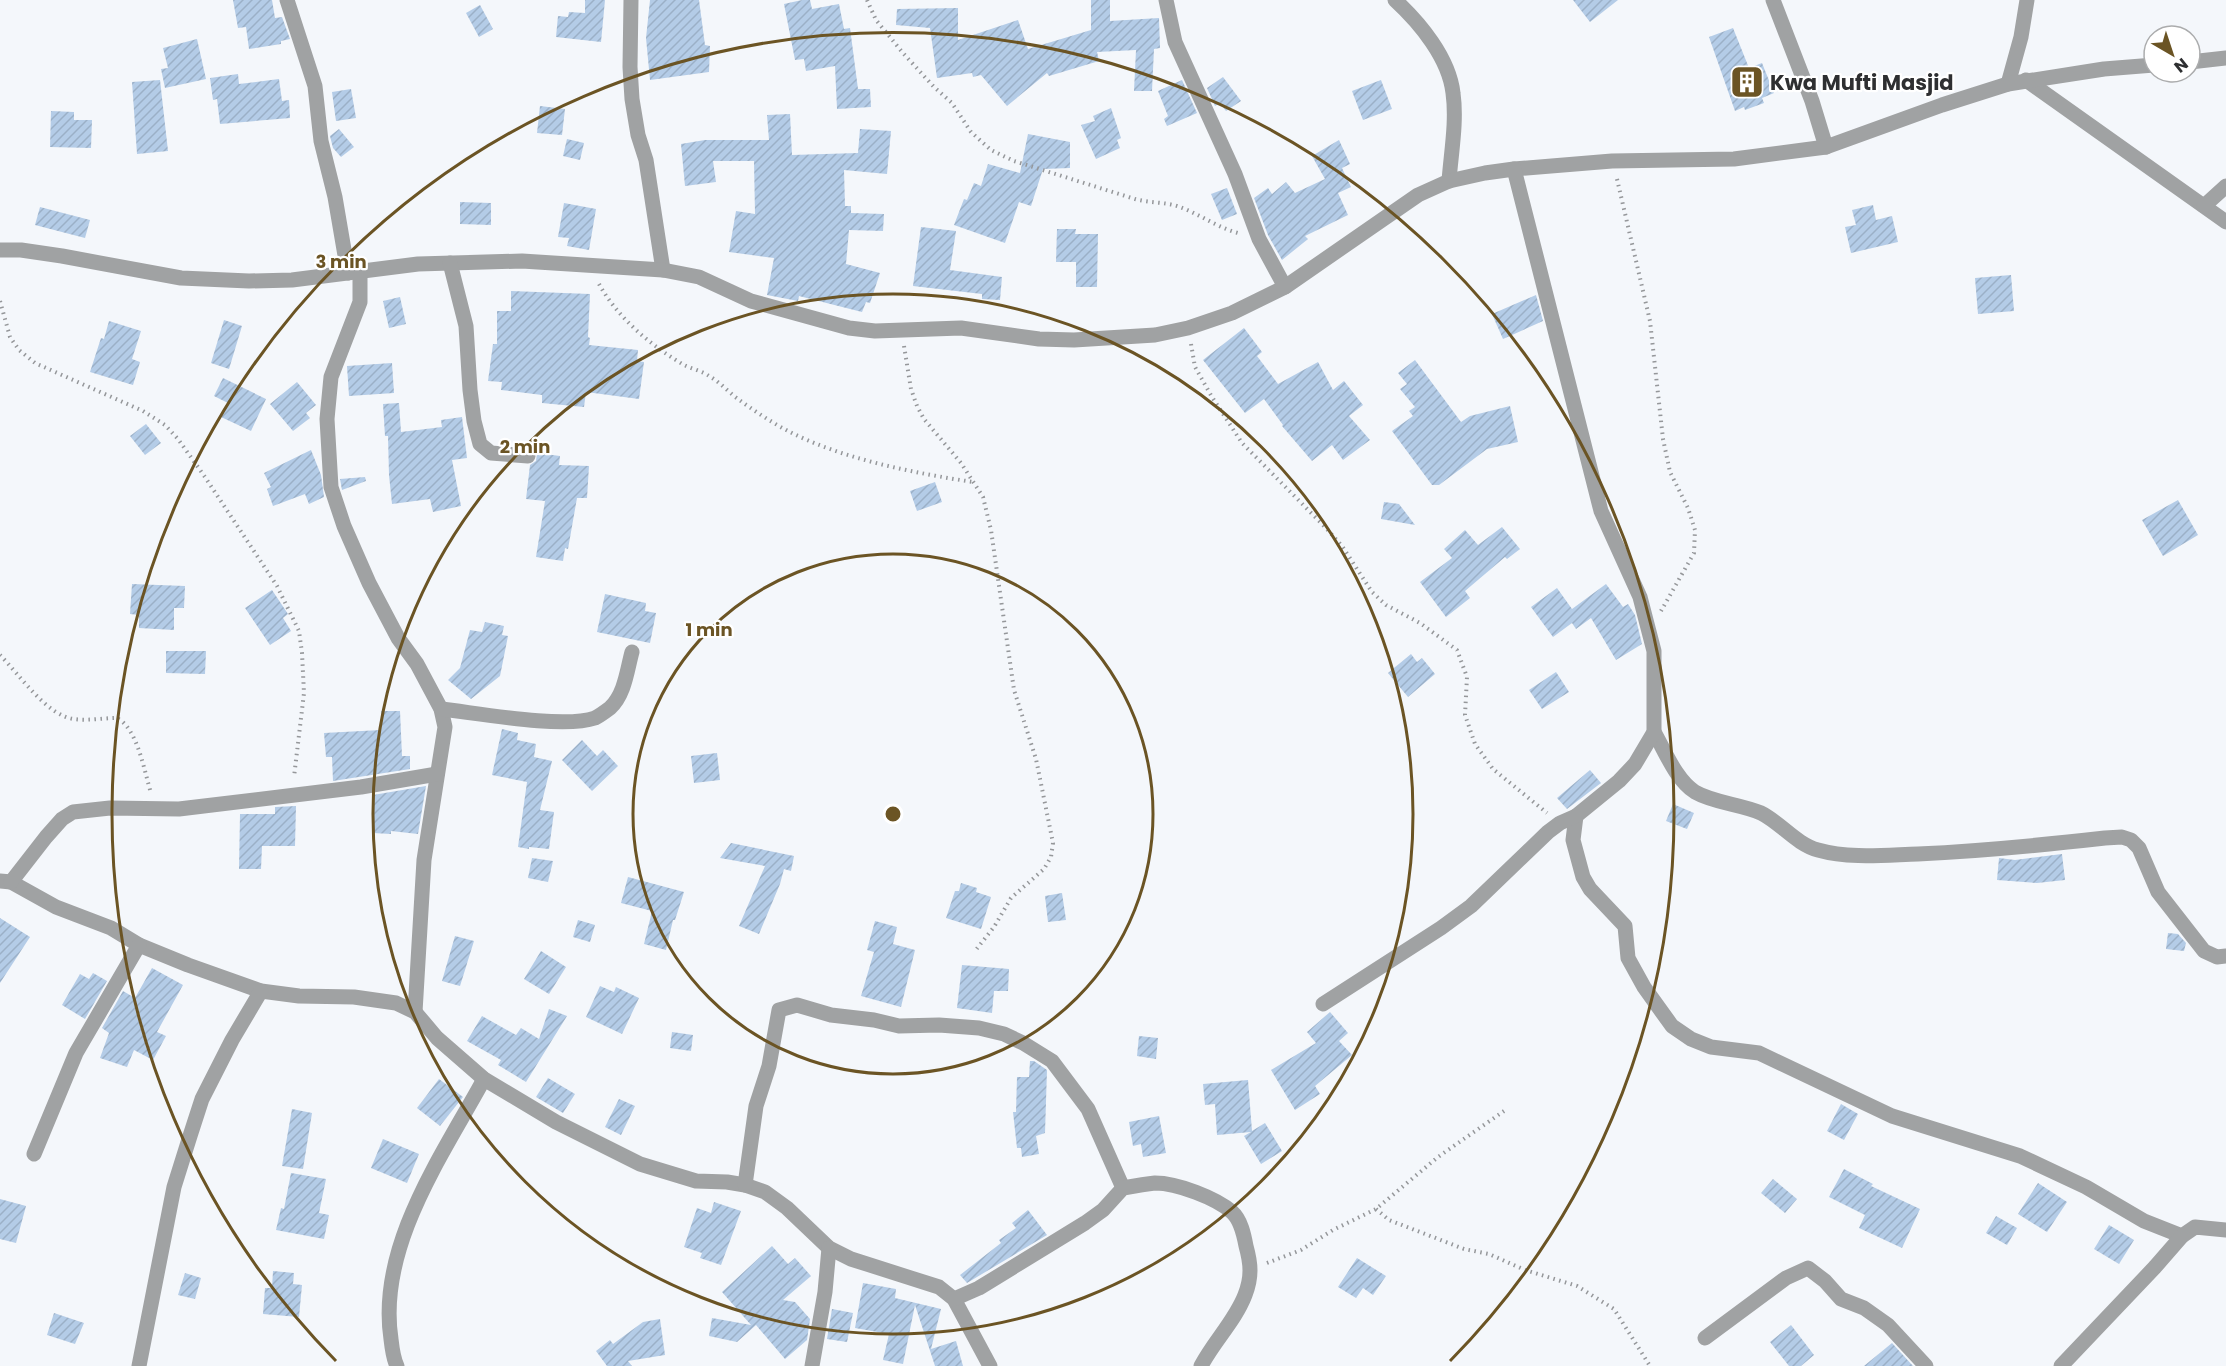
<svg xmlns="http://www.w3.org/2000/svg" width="2226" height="1366" viewBox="0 0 2226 1366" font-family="Poppins,sans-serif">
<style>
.building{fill:url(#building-hatch)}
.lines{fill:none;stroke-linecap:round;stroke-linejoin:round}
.path{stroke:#95979a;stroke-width:4;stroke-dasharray:1.5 4.5;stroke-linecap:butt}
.minor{stroke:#a0a2a3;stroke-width:15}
.ring{fill:none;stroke:#6b5424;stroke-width:3}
.labels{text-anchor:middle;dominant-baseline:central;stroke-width:4.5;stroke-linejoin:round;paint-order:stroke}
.poi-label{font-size:21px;font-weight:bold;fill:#2e2f31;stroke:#fff;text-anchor:start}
.centre{fill:#6b5424;stroke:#fff;stroke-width:3}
.ring-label{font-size:18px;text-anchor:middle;font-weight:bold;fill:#6b5424;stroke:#fff;stroke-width:4.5;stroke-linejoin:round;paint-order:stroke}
</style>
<defs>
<pattern id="building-hatch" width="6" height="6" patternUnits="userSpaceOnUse" patternTransform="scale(1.5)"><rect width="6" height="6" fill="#b4cce7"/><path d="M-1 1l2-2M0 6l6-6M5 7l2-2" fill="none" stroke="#9bb0c7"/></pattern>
</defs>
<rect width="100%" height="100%" fill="#f4f7fb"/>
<g class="building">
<path d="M233,0h39l3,18 7,-1 8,22 -9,2v3l-32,5 -3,-22 -8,1z"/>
<path d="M585,0h20l-4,42 -45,-5 2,-21 10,1 1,-5 16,1z"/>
<path d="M650,0h49l6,45 5,1 -1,26 -59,8 -4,-42z"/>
<path d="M802,0h8l2,9 27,-5 5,25 6,-1 8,61h12l1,18 -34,2 -2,-43 -29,5 -2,-12 -9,1 -11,-56z"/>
<path d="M1091,0h19v21l49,-3 1,30 -6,1 -2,42h-18l2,-41 -39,2 2,9 -50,15 -2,-3 -40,33 -26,-31 -8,2 -1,-4 -35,5 -7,-50 -34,-3 1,-16 61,-1v32l60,-20 10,29 63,-19z"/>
<path d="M1573,0h45l-28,22z"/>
<path d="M480,5l13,24 -14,8 -13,-24z"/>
<path d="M1733,28l16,40 13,-5 12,30 -12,5 2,5 -19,7 -1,-3 -9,4 -26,-74z"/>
<path d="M197,39l9,40 -41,9 -4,-19 7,-1 -5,-20z"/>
<path d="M238,74l1,10 40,-5 3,22 7,-1 1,18 -70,6 -3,-25 -4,1 -3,-22z"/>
<path d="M1223,77l18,24 -15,10 -6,-8 -5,3 -8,-18z"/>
<path d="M160,80l8,71 -31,3 -5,-72z"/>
<path d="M1182,80l15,33 -30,13 -3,-7 4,-3 -10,-25z"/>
<path d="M1381,80l11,29 -29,11 -11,-29z"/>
<path d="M351,89l5,29 -20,3 -4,-29z"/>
<path d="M540,106l25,3 -3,26 -25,-2z"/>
<path d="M1111,108l10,30 -4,2 3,8 -24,11 -15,-34 14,-4 -2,-5z"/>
<path d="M51,111l23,1v8h18l-1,28 -41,-1z"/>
<path d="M790,114l2,41 66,-2 2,-24 31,2 -4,43 -43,-4 1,36h6v7l33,1 -1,17 -34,-1 -3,34 34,9 -10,30 -4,-1 -4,10 -63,-16 -1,5 -31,-6 7,-37 -45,-6 7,-41 19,3 -1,-53h-41l3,21 -31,4 -4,-42 24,-4h64l-2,-25z"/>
<path d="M339,129l15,18 -13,10 -8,-9 -3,-12z"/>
<path d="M1028,134l42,8v26l-27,1 -12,37 -12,-4 -14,41 -51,-18 10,-26 3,1 7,-17 7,3 7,-22 32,9z"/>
<path d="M567,139l17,4 -4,17 -17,-4z"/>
<path d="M1339,140l11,24 -8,4 9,19 -13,6 10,22 -43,21 3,3 -26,21 -14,-25 -14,-37 14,-10 4,6 14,-12 9,11 30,-14 -13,-23z"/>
<path d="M1227,188l10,26 -15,6 -11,-26z"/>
<path d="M460,202l31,1v22l-31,-1z"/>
<path d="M564,203l32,6 -7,41 -22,-4 2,-8 -11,-1z"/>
<path d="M1873,205l3,15 16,-4 6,26 -47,11 -6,-26 11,-2 -4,-15z"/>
<path d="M40,207l50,13 -5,18 -50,-13z"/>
<path d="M921,227l35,4 -6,39 52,7 -2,23 -18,-1v-5l-69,-8z"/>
<path d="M1057,229h19l-1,5h23l-1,53h-21v-25h-20z"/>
<path d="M2011,275l3,36 -36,3 -3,-36z"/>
<path d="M511,291l79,3 -2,43 2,1 -1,7 49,5 -1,11 7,1 -5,37 -53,-7 -2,15 -42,-4v-8l-41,-5 1,-8 -14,-1 5,-37h4v-33h14z"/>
<path d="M1536,295l7,26 -40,18 -11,-25z"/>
<path d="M400,297l6,27 -17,4 -6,-27z"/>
<path d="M224,320l18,6 -13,43 -18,-6z"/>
<path d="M109,321l32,10 -9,28 8,3 -7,23 -43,-13 11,-34 3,1z"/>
<path d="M1244,328l18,24 -5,4 21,28 40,-22 15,28 11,-9 19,24 -14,11 21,24 -27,20 -11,-15 -20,16 -30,-35 1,-1 -19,-26 -19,14 -42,-53z"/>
<path d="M1415,360l46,62 9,-6 40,-10 8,36 -31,7 -48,36h-7l-40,-54 21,-15 -4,-5 6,-4 -15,-18 7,-5 -9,-11z"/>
<path d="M392,363l2,30 -45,3 -2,-30z"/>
<path d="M223,378l43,21 -15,32 -30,-14 7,-14 -14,-7z"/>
<path d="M297,382l19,23 -10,8 4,5 -17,13 -23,-27z"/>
<path d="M399,403l2,29 41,-5 -1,-7 21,-3 5,41 -15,2 9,46 -28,6 -3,-13 -38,5 -3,-29 -1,-39h-3l-2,-32z"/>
<path d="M146,424l15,19 -16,12 -15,-19z"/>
<path d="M311,450l10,25 3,22 -15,7 -4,-10 -32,12 -6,-17 4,-2 -7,-14z"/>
<path d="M537,453l23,3 -1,9 30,1 -2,32h-10l-9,51 -3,-1 -2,13 -27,-4 9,-56 -19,-2 4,-34 6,-4z"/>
<path d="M365,477l1,4 -24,9 -2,-11z"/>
<path d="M935,482l7,20 -25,9 -7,-20z"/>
<path d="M2178,500l20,35 -35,21 -21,-36z"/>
<path d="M1384,502l15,2 16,21 -34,-6z"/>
<path d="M1502,527l18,22 -13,10 -2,-2 -40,34 5,7 -24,19 -26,-35 32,-24 -8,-9 21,-19 13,15z"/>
<path d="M132,584l53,2 -1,22h-10v22l-35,-2v-13l-9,-1z"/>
<path d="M1606,584l17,23 5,-3 7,11 7,29 -26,16 -25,-42 -15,11 -4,-6 -19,14 -22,-30 26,-19 15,21z"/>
<path d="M272,590l16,24 -5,4 8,13 -21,14 -25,-37z"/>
<path d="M605,594l41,9 -1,8 11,2 -6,30 -53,-11z"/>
<path d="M485,622l19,4 -2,9 6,1 -8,40 -29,23 -23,-19 12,-12 10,-38 12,2z"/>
<path d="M166,651h40l-1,23 -39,-1z"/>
<path d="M1411,654l6,8 5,-4 13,16 -27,23 -20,-24z"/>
<path d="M1556,672l13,20 -27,17 -13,-19z"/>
<path d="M381,711h19l2,45h8v13l-77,12 -1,-24h-6l-2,-24 57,-3z"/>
<path d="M502,729l16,4 -1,7 19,4 -2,13 18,4 -12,49 14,2 -5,37 -20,-2v2l-11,-2 9,-65 -35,-7z"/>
<path d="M582,740l15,16 6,-6 15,16 -26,25 -30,-31z"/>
<path d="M717,753l3,27 -26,3 -3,-27z"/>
<path d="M1590,770l11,13 -34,26 -10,-11z"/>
<path d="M426,786l-8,48 -27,-3v3l-18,-1v-38z"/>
<path d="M1673,804l21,9 -7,16 -21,-8z"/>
<path d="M296,806l-1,40h-33l-1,23h-22l1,-55h35v-7z"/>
<path d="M731,843l63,13 -3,15 -7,-2 -4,15 -21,50 -20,-8 26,-60 -45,-8z"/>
<path d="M2062,854l3,26 -28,3 -40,-3 2,-22 16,2z"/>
<path d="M532,858l21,3 -5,21 -20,-4z"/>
<path d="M628,877l56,15 -9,28h-2l-7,30 -22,-6 8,-33 -31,-8z"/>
<path d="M961,883l16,5 -1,4 15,5 -10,32 -35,-11 9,-27h4z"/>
<path d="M1062,893l4,27 -18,2 -3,-26z"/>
<path d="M0,918l30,19 -30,46z"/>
<path d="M578,920l17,5 -5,17 -17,-5z"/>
<path d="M875,921l22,6 -4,17 22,6 -14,57 -40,-11 13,-44 -7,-2z"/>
<path d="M2168,933l10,1 8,9 -2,8 -18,-2z"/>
<path d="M455,936l19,5 -14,45 -18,-5z"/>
<path d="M541,951l25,16 -17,27 -25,-15z"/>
<path d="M962,965l47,4 -1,22h-14l-2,22 -35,-5z"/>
<path d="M152,968l31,17 -26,47 9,4 -13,24 -19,-10 -7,17 -27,-9 9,-25 -7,-5 21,-37 12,7z"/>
<path d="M93,973l14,8 -22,38 -23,-14 18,-31 9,5z"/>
<path d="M600,986l14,6 2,-5 23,11 -17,36 -36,-17z"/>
<path d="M549,1009l18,7 -41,66 -28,-17 3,-5 -34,-19 15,-25 34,19 5,-7 18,11z"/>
<path d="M1330,1012l18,21 -9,8 13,14 -37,31 5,8 -25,16 -24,-40 45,-27 -9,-11z"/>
<path d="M672,1032l21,3 -2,16 -21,-3z"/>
<path d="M1139,1036l19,2 -2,21 -19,-3z"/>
<path d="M1030,1061h4l13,9 -2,63 -9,3 3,18 -17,3 -1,-9h-4l-4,-36h3l1,-35h12z"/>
<path d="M548,1078l27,16 -12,19 -27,-16z"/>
<path d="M439,1079l24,18 -23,29 -23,-18z"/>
<path d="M1248,1080l4,51 13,-8 17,28 -21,13 -17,-28 7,-4 -34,3 -2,-31 -10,1 -2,-21z"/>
<path d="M619,1099l16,7 -14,29 -16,-8z"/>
<path d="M1841,1104l17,10 -14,26 -17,-9z"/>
<path d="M292,1109l20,4 -9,56 -21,-3z"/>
<path d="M1159,1116l7,37 -23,4 -2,-13 -8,2 -4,-24z"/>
<path d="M383,1139l36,15 -12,29 -36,-15z"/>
<path d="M1844,1169l29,15 -2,2 49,23 -18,39 -43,-20 6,-13 -36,-18z"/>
<path d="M291,1173l35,6 -7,34 10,2 -5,24 -48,-9 5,-22 3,1z"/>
<path d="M1773,1179l24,20 -12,14 -24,-20z"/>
<path d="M2038,1183l29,19 -20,30 -29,-18z"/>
<path d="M0,1199l26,7 -10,37 -16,-4z"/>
<path d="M714,1202l27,9 -20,54 -21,-7 2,-5 -18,-6 13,-39 14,5z"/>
<path d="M1028,1210l19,25 -80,48 -7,-8 41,-32 -2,-3 17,-12 -4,-5z"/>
<path d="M1996,1216l21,12 -10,17 -21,-12z"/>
<path d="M2109,1225l25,15 -15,24 -25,-15z"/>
<path d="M772,1246l16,18 7,-6 16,18 -28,24 12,2 15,17 -3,21 -22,19 -29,-34 -19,17 -28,-6 3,-18 39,7 -29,-33z"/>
<path d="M1357,1258l29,18 -13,19 -10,-7 -7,10 -18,-11z"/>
<path d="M273,1271l21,2 -1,11 9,1 -3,32 -36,-3 2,-26h7z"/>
<path d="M185,1273l16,5 -6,21 -17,-4z"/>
<path d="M863,1283l33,6 -1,9 46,11 -10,40 25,-8 7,25h-28l-20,-61 -12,59 -20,-4 6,-26 -34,-6z"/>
<path d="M832,1309l21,4 -6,29 -20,-3z"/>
<path d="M54,1313l30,10 -9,21 -28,-9z"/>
<path d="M660,1319l5,36 -37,6 4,5h-25l-11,-15 14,-11 3,4 30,-22z"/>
<path d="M1791,1325l23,30 -13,11h-12l-19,-24z"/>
<path d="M1892,1343l21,23h-49z"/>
</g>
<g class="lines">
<g class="path">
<path d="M867,0l9,20 27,33 31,34 18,16 19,29 20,18 23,11 121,38c14,4 29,3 42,7 21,7 39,21 61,27"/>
<path d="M1617,179l33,142 13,118 7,33 18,36 7,22 -1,23 -33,58"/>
<path d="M599,284c19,34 51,61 85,81 8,4 18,6 25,11 11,6 19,16 29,23 15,11 33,23 50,32 54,28 126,42 185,51"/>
<path d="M0,301l10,36 9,13 16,13 108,48 22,14 13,14 27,38 72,109 22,45 3,22 2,40 -10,84"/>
<path d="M1191,344l4,23 17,30 30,46 84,85 16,18 30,46 14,13 34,18 37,27 10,27 -2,38 10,29 18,25 54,44"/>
<path d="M904,346l7,43 6,17 7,13 37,44 22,34 8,33 23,160 22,69 17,84 -2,14 -7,12 -33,29 -17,29 -19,24"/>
<path d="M0,655c19,19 47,61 74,64 14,2 29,-1 43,-1 21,11 27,53 34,75"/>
<path d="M1376,1209l13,11 75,29 25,5 36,16 52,16 37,23 36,57"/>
<path d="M1267,1263l34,-13 32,-20 43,-21 62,-52 66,-46"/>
</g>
<g class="minor">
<path d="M287,0l28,86 6,55 14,56 13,76"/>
<path d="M631,0l-1,67 2,32 6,36 8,25 17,110"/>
<path d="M1166,0l9,42 60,132 24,65 26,48"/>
<path d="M1395,0c25,23 54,58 58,93 4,29 -2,60 -4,88"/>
<path d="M1773,0l39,101 14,46"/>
<path d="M2190,62l36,-4"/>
<path d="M2026,80l200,142"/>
<path d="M2008,84l13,-47 6,-37"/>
<path d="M2204,206l22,-20"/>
<path d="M0,250h21l41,6 119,22 68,3 43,-1 126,-16 104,-3 141,9 36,7 52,24 98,27 26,3 86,-3 78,11 35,1 81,-5 33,-7 44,-15 53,-26 133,-92 31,-14 36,-8 29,-4 98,-8 122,-2 92,-12 116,-42 66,-21 96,-15 50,-4"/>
<path d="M450,263l16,63 4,64 4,31 6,23 11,9 37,3"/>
<path d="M360,271v31l-29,75 -4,42 4,68 13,39 25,57 29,55 19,26 24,45 4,18 -21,133 -9,152"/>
<path d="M441,709c36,4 122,20 154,9 4,-2 11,-7 15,-10 15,-14 17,-38 22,-56"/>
<path d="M1654,732c11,19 22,48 41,60 19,11 45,12 66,21 20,10 35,31 57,37 32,9 67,5 100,4 63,-3 125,-9 187,-16l17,-1 9,3 8,8 19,44 46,59 13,6 9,-1"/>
<path d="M1576,816l-3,24 10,37 7,12 35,37 3,32 16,29 28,39 19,13 20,8 48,6 133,63 128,40 66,31 58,34 38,15"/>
<path d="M0,881l11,1 45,25 55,21 28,17 49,20 73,26 38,5 55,1 42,6 19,9 22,26 47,41 72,43 84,42 56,17 31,1 18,3 20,7 22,16 42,40 22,11 88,28 15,12 36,67"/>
<path d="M11,882l35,-45 16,-18 11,-7 37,-4 69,1 182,-22 76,-13"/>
<path d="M1323,1004l118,-76 30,-22 77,-74 12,-9 16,-7 43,-35 16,-17 19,-32v-81l-14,-54 -39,-86 -87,-342"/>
<path d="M34,1154l42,-101 63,-108"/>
<path d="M745,1185l11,-79 13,-40 10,-56 18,-5 34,10 43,5 25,6 40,-1 40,3 25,6 19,9 29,18 36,48 35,79"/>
<path d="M954,1299l25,-11 106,-65 18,-13 20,-22c11,-2 22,-4 32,-5 22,0 61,15 77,29 9,8 12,23 14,34 5,18 6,31 -1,49 -10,26 -31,46 -44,71"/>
<path d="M1705,1338l81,-60 22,-10 17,13 16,18 23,9 24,17 38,41"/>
<path d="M139,1366l35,-179 16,-51 12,-37 30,-59 29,-49"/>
<path d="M397,1366c-4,-8 -5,-18 -6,-27 -14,-92 51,-183 93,-260"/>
<path d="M812,1366l13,-74 4,-44"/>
<path d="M2061,1366l94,-99 27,-31 13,-9 31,3"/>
</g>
</g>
<g class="ring">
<circle cx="893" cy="814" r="260"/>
<circle cx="893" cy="814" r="520"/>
<path d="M336 1361A781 781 0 1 1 1450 1361"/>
</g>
<defs>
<symbol id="building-square" viewBox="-11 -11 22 22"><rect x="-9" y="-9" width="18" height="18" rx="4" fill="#6b5424" stroke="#fff"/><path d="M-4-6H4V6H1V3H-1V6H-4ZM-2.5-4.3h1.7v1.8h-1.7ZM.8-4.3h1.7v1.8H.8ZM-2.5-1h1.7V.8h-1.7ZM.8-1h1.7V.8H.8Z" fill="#fff"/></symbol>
</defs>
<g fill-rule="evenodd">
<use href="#building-square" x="1728" y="63" width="38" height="38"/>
</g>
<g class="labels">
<g class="poi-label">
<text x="1770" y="82">Kwa Mufti Masjid</text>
</g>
</g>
<circle cx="893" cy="814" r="9" class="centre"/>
<g class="ring-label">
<text x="341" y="268">3 min</text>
<text x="525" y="453">2 min</text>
<text x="709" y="636">1 min</text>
</g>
<g transform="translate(2172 54) rotate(141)"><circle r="28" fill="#ffffff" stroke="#abacad" stroke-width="1.5"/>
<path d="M0-4.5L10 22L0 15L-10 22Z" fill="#6b5424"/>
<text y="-9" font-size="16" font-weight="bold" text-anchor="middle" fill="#2e2f31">N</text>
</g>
</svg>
